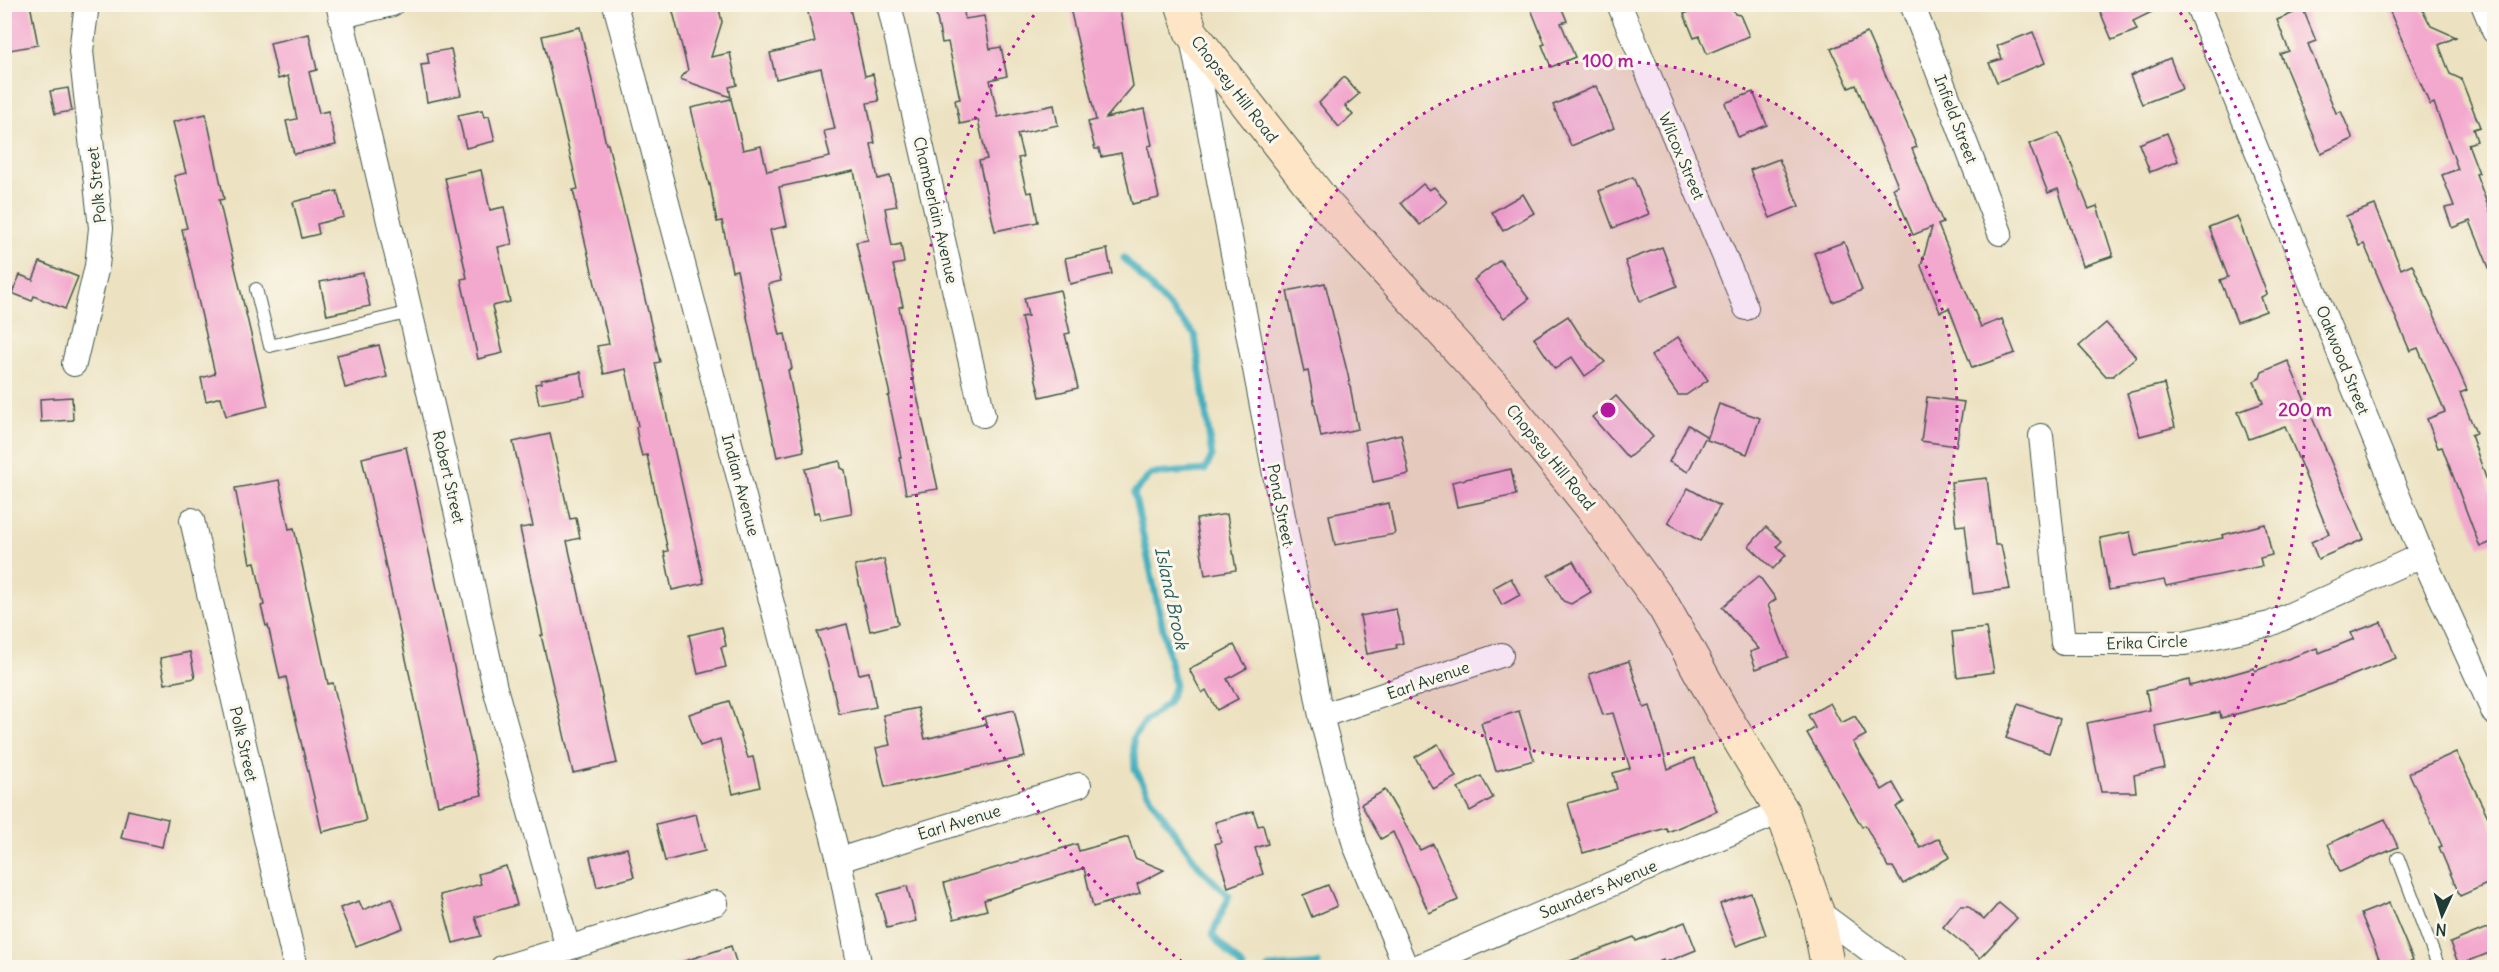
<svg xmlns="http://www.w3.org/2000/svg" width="2499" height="972" viewBox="0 0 2499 972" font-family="Delius,sans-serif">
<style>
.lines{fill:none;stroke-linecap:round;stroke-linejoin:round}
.stream{stroke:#40aebe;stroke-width:7}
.building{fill:#f3a8ce}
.lane-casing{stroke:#3e5649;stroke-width:14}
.street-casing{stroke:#3e5649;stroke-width:26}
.secondary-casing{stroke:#3e5649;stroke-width:35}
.lane{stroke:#fff;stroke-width:12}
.street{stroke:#fff;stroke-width:24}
.secondary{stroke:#fde5c5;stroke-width:33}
.ring{fill:none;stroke:#b5179e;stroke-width:3;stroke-dasharray:3 6}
.labels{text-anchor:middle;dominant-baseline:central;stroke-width:6;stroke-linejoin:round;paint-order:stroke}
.street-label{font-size:16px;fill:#1f3d34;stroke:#fbf7ec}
.water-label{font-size:18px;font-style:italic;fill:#295f5d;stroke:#fbf7ec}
.centre{fill:#b5179e;stroke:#fbf7ec;stroke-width:3}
.ring-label{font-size:18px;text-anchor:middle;font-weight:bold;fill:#b5179e;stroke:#fbf7ec;stroke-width:6;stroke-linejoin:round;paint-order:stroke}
</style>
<rect width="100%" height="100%" fill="#fbf7ec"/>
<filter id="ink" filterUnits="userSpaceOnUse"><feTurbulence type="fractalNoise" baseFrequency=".0167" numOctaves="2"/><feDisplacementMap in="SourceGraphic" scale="12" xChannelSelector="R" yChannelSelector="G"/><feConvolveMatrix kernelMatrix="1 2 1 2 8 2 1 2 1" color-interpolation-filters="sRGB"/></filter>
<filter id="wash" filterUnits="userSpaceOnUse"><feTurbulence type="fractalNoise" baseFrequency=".008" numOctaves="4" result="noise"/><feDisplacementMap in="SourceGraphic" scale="24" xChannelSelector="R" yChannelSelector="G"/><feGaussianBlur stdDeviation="1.35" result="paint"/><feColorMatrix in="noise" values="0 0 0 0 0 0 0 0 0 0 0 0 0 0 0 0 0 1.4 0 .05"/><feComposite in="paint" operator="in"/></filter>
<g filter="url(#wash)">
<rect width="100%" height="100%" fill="#ece2c1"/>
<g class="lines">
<g class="stream">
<path d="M1124,258l71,77 17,121 -7,14 -54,4 -17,19 41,192 -7,18 -22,17 -13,18 2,31 19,34 47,66 28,27 -17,39 31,33"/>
<path d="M1269,968l49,-4"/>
</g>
</g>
<g id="blocks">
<g class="building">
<path d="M14,4h16l8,41 -28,5 -6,-26v-18z"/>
<path d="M671,4h47l4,18 -11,35 19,-4 7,32 -8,2 2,10 -51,-18 8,-9z"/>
<path d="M806,4h43l16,72 8,-2 6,27 -12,2 8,40 -4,1 7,35 12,-3 7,30 -12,2 7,38 9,-2 3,19 -11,2 10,41 -4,1 11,58 28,124 -32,5 -7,-37h2l-13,-61 2,-1 -34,-153 12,-2 -14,-69 -75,16 8,39 -17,4 11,51 -13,3 12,51 5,-1 7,35 -4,1 16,81 -27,6 -40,-187 -5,1 -10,-50 -5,1 -7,-38 -1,1 -18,-77 40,-9 12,51 18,-4 6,25 63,-14 -6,-26 11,-2 -14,-61 -45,11 -6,-26 45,-11z"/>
<path d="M934,4h29l2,15 19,-3 6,33 11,-2 6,29 -17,4 8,37 56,-12 4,20 -41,9 6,23 -5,1 9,35 5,-1 6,30 -43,9 -16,-70 8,-2 -9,-39 -18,4 -5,-24 5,-1 -12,-57 -6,1z"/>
<path d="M1069,4h50l14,82 -27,32 38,-9 8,36 -4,1 11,52 -27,6 -11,-51 -20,4 -2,-8h-4l-7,-27 8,-2z"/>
<path d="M1529,4h31l7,17 -6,2 14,34 -24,10 -9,-22 3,-1z"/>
<path d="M1707,4h24l4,10 5,1 9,21 -42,18 -7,-18 -6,2 -10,-24z"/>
<path d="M2097,4h71l-35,17 4,9 -25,10z"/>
<path d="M2387,5h33l11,21 25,11 -17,8 11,29 11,5 19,48 -7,2 4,12 -9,3 11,29 -3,1 18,48v58l-24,-59 -18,7 -7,-20 9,-2 -12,-31 16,-6 -24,-66 -4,2z"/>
<path d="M2303,9l13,32 -8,3 28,69 5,-2 12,28 -32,14 -41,-99 9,-3 -12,-31z"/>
<path d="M580,27l26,117h2l52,218 -5,1 49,220 -32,7 -8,-38 4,-1 -21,-96 -5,1 -3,-11 -3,-18 2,-1 -12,-57 -22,5 -7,-28 12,-2 -36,-154 5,-1 -36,-153z"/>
<path d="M2033,32l12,31 -48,19 -8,-19 13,-4 -5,-13z"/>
<path d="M1867,33l50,114 -5,2 31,74 -5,2 43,102 21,-8 13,34 -43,15 -23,-60 -9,4 -19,-46 11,-39 -19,8 -20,-47 5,-2 -42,-101 -7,3 -18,-39z"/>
<path d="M309,34l8,36 -8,2 10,41 9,-2 8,34 -42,9 -8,-33 11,-2 -9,-43 -10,3 -8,-36z"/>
<path d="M451,49l10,46 -34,7 -6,-37 8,-1 -2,-11z"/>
<path d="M2170,58l12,31 -40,15 -12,-28z"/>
<path d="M1344,77l15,17 -14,12 8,9 -14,12 -20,-24z"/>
<path d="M1596,86l18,42 -43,18 -18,-41z"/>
<path d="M68,88l4,23 -17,3 -5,-23z"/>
<path d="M1753,92l14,33 -29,12 -13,-34z"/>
<path d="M482,110l2,7 5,-1 6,25 -29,7 -8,-33z"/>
<path d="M206,114l18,85 -5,1 49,206 -42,10 -5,-19 -15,4 -5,-23 14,-4 -33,-145 5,-1 -13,-52 12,-3 -13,-51z"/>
<path d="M2059,133l30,76 8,-3 16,50 -30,10 -25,-77 -10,4 -19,-49z"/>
<path d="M2167,133l11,28 -28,11 -11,-28z"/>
<path d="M1779,159l20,47 -29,12 -20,-48z"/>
<path d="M481,170l9,40 14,-3 8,37 -14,3 12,55 -18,4 11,47 -25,6 -17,-80 6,-1 -22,-100z"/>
<path d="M1633,177l16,37 -36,14 -14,-37z"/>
<path d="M1423,184l6,6 5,-3 13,15 -27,23 -19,-22z"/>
<path d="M337,191l7,26 -27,7 2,10 -17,4 -9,-36z"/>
<path d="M1523,194l11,19 -31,18 -11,-19z"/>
<path d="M2375,205l26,64 11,-5 55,126 -7,3 16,40 -5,2 23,66v40l-14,6 -38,-100 -4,1 -11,-29 18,-7 -27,-64 -8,3 -46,-107 -5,2 -13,-30z"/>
<path d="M2237,216l30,78 -6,3 5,14 -29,11 -17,-42 8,-3 -19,-50z"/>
<path d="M1844,242l18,48 -29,12 -19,-49z"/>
<path d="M1662,247l15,39 -37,15 -15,-40z"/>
<path d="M1107,249l5,25 -42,10 -5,-26z"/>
<path d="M1500,260l29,39 -25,19 -30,-38z"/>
<path d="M40,262l38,15 -13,32 -31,-13 -2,5 -20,-8 8,-18 13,5z"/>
<path d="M363,273l7,33 -43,9 -7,-33z"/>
<path d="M1325,283l23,92 10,54 -37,8 -13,-66 -4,1 -17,-81z"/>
<path d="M1060,290l10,43 -5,1 13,54 -38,9 -19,-80 7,-1 -4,-18z"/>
<path d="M1568,316l14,22 23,24 -20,14 -13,-19 -17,12 -21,-31z"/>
<path d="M2106,323l30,34 -23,19h-7l-27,-30z"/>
<path d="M1678,337l30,43 -22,15h-8l-27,-39z"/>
<path d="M379,345l8,32 -42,11 -8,-33z"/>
<path d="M2288,361l76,178 -46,20 -7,-17 18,-8 -44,-108 -36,13 -11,-27 25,-9 -9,-22 6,-3 2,-6z"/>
<path d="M581,372l4,24 -46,8 -4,-20 7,-1 -1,-3z"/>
<path d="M2164,384l11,43 -35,9 -13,-43z"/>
<path d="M1616,396l37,41 -25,21 -36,-41z"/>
<path d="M72,397l1,23 -32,2 -1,-23z"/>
<path d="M1927,397l37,5 -8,44 -35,-5z"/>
<path d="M1719,404l41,14 -13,36 -40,-14z"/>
<path d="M1688,425l18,11 -18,36 -19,-10z"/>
<path d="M550,434l20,85 6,-1 4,20 -13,3 50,222 -44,10 -32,-138h2l-23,-107 13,-2 -20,-84z"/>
<path d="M1401,434l8,40 -36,8 -8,-40z"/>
<path d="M406,447l76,348 -44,10 -76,-347z"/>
<path d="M840,461l1,7 4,2 7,44 -31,6 -2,-8 -5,1 -9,-44z"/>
<path d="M1511,469l5,26 -59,12 -5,-25z"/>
<path d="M1987,478l8,67h6l9,44 -37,5 -8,-69 -9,1 -5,-44z"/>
<path d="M279,480l10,49 5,-1 34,156 5,-1 33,138 -44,11 -36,-155 -6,2 -12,-54 -2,1 -5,-20 3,-1 -9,-43 -5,1 -15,-75z"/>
<path d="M1688,488l32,18 -20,35 -32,-18z"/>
<path d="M1389,503l6,31 -60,11 -6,-30z"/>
<path d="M1227,514l9,56 -31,5 -9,-56z"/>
<path d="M2265,524l7,31 -12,3 2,8 -96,20 -2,-6 -55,10 -9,-52 30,-6 5,24 88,-18 -1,-3z"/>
<path d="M1766,527l16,14 -5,5 9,9 -13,14 -24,-23z"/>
<path d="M884,559l14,65 -28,7 -15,-65z"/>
<path d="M1573,561l18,31 -20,12 -8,-3 -15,-26z"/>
<path d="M1759,576l17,23 -8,6 20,52 -32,12 -6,-17 9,-3 -37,-42z"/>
<path d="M1511,578l9,17 -18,10 -9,-17z"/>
<path d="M1396,609l7,34 -7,2 1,3 -30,6 -7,-38z"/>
<path d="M2381,622l15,36 -103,41 -72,19 -1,-6 -65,14 10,42 -31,7 2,17h-35l-14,-69 63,-13 -4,-19 43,-11 1,6 64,-18 1,3 62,-23 2,5 35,-14 -3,-6z"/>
<path d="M847,624l12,50 10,-2 7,35 -37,7 -12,-51 -10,-31z"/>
<path d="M722,627l4,19 -5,1 5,20 -28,7 -9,-39z"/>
<path d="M1986,628l8,44 -37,5 -5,-45z"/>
<path d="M1234,645l13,23 -20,11 11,20 -21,11 -11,-20 -4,3 -13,-24z"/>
<path d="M190,652l5,26 -30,6 -5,-26z"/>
<path d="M1629,661l15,47 6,-2 18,63 26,-11 23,53 -49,21 -2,-4 -83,25 -15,-50 49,-14 -4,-16 17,-5 -17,-55 -10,2 -14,-41z"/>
<path d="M729,701l19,57 5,-1 7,30 -27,7 -13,-55 -20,7 -11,-32z"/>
<path d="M1830,703l11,20 14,-7 11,19 -13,7 29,48 11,-7 11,19 -8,5 24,41 19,-10 11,19 -47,27 -10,-17h-5l-23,-42 -3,2 -55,-94 8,-5 -7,-13z"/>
<path d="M2018,704l42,15 -11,34 -43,-15z"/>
<path d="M918,708l7,31 61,-15 -2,-7 30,-7 11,47 -140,30 -9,-39 14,-3 -7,-30z"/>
<path d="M1519,711l15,49 -38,11 -15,-48z"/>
<path d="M1438,744l18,33 -23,12 -18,-32z"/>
<path d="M2456,752l38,77v52l-34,15 -21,-49 3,-1 -33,-73z"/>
<path d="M1481,776l12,22 -23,13 -12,-23z"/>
<path d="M1385,790l35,60 13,-6 25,56 -29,13 -36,-81 -12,7 -20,-35z"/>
<path d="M128,810l40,9 -6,28 -41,-9z"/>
<path d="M1253,811l5,15 5,-1 5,19 -13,4 8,26 -35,13 -13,-43 6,-2 -6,-20z"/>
<path d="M696,814l9,37 -40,10 -9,-37z"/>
<path d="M2385,819l13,28 -58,25 -12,-28z"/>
<path d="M1128,837l7,21 29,12 -27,14 3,9 -47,14 -9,-39 -100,32 3,10 -33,9 -10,-36 133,-39 2,7z"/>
<path d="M627,848l7,29 -37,10 -7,-30z"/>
<path d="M506,866l11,39 -42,12 6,19 -28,7 -13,-48 41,-11 -3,-10z"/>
<path d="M1328,885l9,21 -25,11 -9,-22z"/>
<path d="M907,886l9,35 -29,7 -9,-34z"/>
<path d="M1751,893l15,42 -30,11 -16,-42z"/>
<path d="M392,898l11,30 -47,18 -16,-38 19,-7 4,9z"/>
<path d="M1999,903l18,15 -37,40 -37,-31 17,-21h8l16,14z"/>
<path d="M2389,903l24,57 -16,8h-14l-22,-54z"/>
<path d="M1685,922l11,28 -32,13 -1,-3 -18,8h-86v-3l75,-28 2,4z"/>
<path d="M2494,925v26l-35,14 -9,-22z"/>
<path d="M731,946l7,22h-63v-4z"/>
</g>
</g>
</g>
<g filter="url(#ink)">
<use href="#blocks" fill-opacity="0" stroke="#3e5649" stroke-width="1.5"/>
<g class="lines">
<defs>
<g id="lane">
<path d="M256,289l14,57 141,-34"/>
<path d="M2398,858l41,110"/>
</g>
<g id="street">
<path d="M338,4l109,465 48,219 73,260"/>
<path d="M615,4l224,856 21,108"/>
<path d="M889,4l94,411"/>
<path d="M1619,4l127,304"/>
<path d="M1912,4l88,229"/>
<path d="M2197,4l225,551 72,158"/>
<path d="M2483,4l11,27"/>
<path d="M341,16l51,-12"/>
<path d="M1192,38l129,678 34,129 51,123"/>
<path d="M74,364l23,-98 4,-38 -20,-177 6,-47"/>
<path d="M2041,436l22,207h121l86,-19 152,-69"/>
<path d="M192,520l104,448"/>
<path d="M1321,716l180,-61"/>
<path d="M839,860l240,-75"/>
<path d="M1817,911l77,57"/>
<path d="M502,968l214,-65"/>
<path d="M1415,968l367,-157"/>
</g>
<path id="secondary" d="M1182,4l9,28 135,173 172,187 94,116 72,99 59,106 59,98 35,100 11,57"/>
</defs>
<use href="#lane" class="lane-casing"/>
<use href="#street" class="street-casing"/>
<use href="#secondary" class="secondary-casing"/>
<use href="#lane" class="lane"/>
<use href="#street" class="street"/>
<use href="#secondary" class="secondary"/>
</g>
</g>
<circle cx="1608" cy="410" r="349" fill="#b5179e" fill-opacity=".12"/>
<g class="ring">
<circle cx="1608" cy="410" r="349"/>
<path d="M1189 967A697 697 0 0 1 1041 5M2175 5A697 697 0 0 1 2027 967"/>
</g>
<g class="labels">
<g class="street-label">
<text transform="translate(1235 89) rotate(52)">Chopsey Hill Road</text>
<text transform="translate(1956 119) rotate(69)">Infield Street</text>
<text transform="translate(1682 156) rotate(67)">Wilcox Street</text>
<text transform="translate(96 185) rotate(-96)">Polk Street</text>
<text transform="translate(936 210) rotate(77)">Chamberlain Avenue</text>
<text transform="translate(2343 360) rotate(68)">Oakwood Street</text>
<text transform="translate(1551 457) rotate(51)">Chopsey Hill Road</text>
<text transform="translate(449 477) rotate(77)">Robert Street</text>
<text transform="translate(741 485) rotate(75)">Indian Avenue</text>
<text transform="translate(1281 505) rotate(79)">Pond Street</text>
<text transform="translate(2147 642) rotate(-2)">Erika Circle</text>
<text transform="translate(1428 680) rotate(-19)">Earl Avenue</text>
<text transform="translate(244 744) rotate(77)">Polk Street</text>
<text transform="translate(959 822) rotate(-17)">Earl Avenue</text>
<text transform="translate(1598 889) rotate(-23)">Saunders Avenue</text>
</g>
<g class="water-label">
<text transform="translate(1172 598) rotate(78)">Island Brook</text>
</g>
</g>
<circle cx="1608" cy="410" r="9" class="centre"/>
<g class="ring-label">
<text x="1608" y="67">100 m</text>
<text x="2305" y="416">200 m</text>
</g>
<rect width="2499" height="972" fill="none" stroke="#fbf7ec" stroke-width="24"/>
<g transform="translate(2442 915) rotate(184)" stroke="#fbf7ec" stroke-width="4.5" paint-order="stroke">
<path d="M0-4.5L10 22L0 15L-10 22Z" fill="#1f3d34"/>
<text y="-9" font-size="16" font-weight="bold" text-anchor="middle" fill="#1f3d34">N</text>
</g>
</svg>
